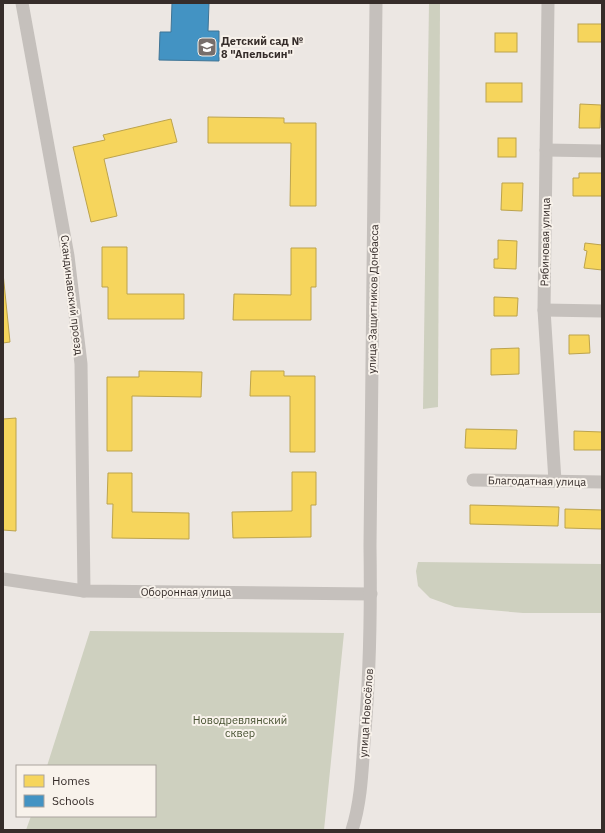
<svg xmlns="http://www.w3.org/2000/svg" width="605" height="833" viewBox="0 0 605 833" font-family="'IBM Plex Sans',sans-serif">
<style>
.green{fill:#ced0bf}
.homes{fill:#f6d55c;stroke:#bca34d}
.schools{fill:#4393c3;stroke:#3f7495}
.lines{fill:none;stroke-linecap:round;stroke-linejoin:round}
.street{stroke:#c5c0bc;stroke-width:13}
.labels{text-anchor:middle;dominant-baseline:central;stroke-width:4;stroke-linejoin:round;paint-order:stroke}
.poi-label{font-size:11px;font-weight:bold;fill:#362d2a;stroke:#f8f2eb;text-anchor:start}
.street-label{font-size:11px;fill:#362d2a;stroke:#f8f2eb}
.park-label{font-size:11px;fill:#475131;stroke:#f8f2eb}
</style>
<rect width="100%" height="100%" fill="#ece7e3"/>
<g class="green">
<path d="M429,3h11l-2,404 -15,2z"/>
<path d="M418,562l184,2v49h-79l-68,-6 -25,-9 -12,-12 -2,-15z"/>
<path d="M90,631l254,2 -20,197h-298l5,-14h124v-50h-108z"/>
</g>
<g class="homes">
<rect x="578" y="24" width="24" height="18"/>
<rect x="495" y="33" width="22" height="19"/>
<rect x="486" y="83" width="36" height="19"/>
<path d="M580,104l21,1 -1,23h-21z"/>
<path d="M208,117l76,1v5h32v83h-26l1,-63h-83z"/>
<path d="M171,119l6,23 -73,17 13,57 -26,6 -18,-75 32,-7 -2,-5z"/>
<rect x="498" y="138" width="18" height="19"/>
<path d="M579,173h23v23h-29v-18h6z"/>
<path d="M502,183h21l-1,28 -21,-1z"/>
<path d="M498,240l19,1 -1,28 -22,-1v-9h4z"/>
<path d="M585,243l17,2v25l-18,-2 3,-17 -3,-1z"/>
<path d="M102,247h25v47h57v25h-76v-32h-6z"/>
<path d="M291,248h25v39h-5v33h-78l1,-26 57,1z"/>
<path d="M3,273l7,69 -7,1z"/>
<path d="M494,297l24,1 -1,18h-23z"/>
<path d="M569,335h20l1,18 -21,1z"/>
<path d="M519,348v26l-28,1v-26z"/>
<path d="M139,371l63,1 -1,25 -69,-1v55h-25v-74h32z"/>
<path d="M251,371h33v5h31v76h-25v-56h-40z"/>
<path d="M16,418v113l-13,-1v-111z"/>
<path d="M466,429l51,1 -1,19 -51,-1z"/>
<path d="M574,431l28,1v18h-28z"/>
<path d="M292,472h24v33h-5v32l-78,1 -1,-26 60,-1z"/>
<path d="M108,473h24v39l57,1v26l-77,-1 1,-34h-6z"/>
<path d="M470,505l89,2 -1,19 -88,-2z"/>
<path d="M565,509l37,1v19l-37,-1z"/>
</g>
<path class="schools" d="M172,3h37l-1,28h11v30l-60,-1 1,-28h11z"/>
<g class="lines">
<g class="street">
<path d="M22,3l46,253 13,108 3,227"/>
<path d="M548,3l-4,307 11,171"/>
<path d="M546,150l56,1"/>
<path d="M544,310l58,1"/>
<path d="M473,480l129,2"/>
<path d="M3,579l81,12 287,3"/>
<path d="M352,830c9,-28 10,-58 12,-88 6,-65 7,-130 6,-196l6,-543"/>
</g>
</g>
<defs>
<symbol id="school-square" viewBox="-11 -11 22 22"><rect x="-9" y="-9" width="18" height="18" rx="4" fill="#766e6b" stroke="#f8f2eb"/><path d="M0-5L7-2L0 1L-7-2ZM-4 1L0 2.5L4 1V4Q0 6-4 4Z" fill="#fff"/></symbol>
</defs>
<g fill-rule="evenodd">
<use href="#school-square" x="196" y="36" width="22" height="22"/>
</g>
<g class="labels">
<g class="poi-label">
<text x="221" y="41">Детский сад №<tspan x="221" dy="13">8 "Апельсин"</tspan></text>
</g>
<g class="street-label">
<text transform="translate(545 242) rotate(-89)">Рябиновая улица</text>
<text transform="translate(72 295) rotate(83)">Скандинавский проезд</text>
<text transform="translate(373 299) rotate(-89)">улица Защитников Донбасса</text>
<text transform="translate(537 481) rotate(1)">Благодатная улица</text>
<text x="186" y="592">Оборонная улица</text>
<text transform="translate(366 713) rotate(-86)">улица Новосёлов</text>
</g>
<g class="park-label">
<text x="240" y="720">Новодревлянский<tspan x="240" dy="13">сквер</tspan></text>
</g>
</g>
<rect width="605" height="833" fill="none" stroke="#362d2a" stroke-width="8"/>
<rect x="16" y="765" width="140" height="52" fill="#f8f2eb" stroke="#aaa39e"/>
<rect x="24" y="775" width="20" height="12" fill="#f6d55c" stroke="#aaa39e"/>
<text x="52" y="785" font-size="12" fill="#362d2a">Homes</text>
<rect x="24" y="795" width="20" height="12" fill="#4393c3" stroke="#aaa39e"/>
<text x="52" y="805" font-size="12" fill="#362d2a">Schools</text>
</svg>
